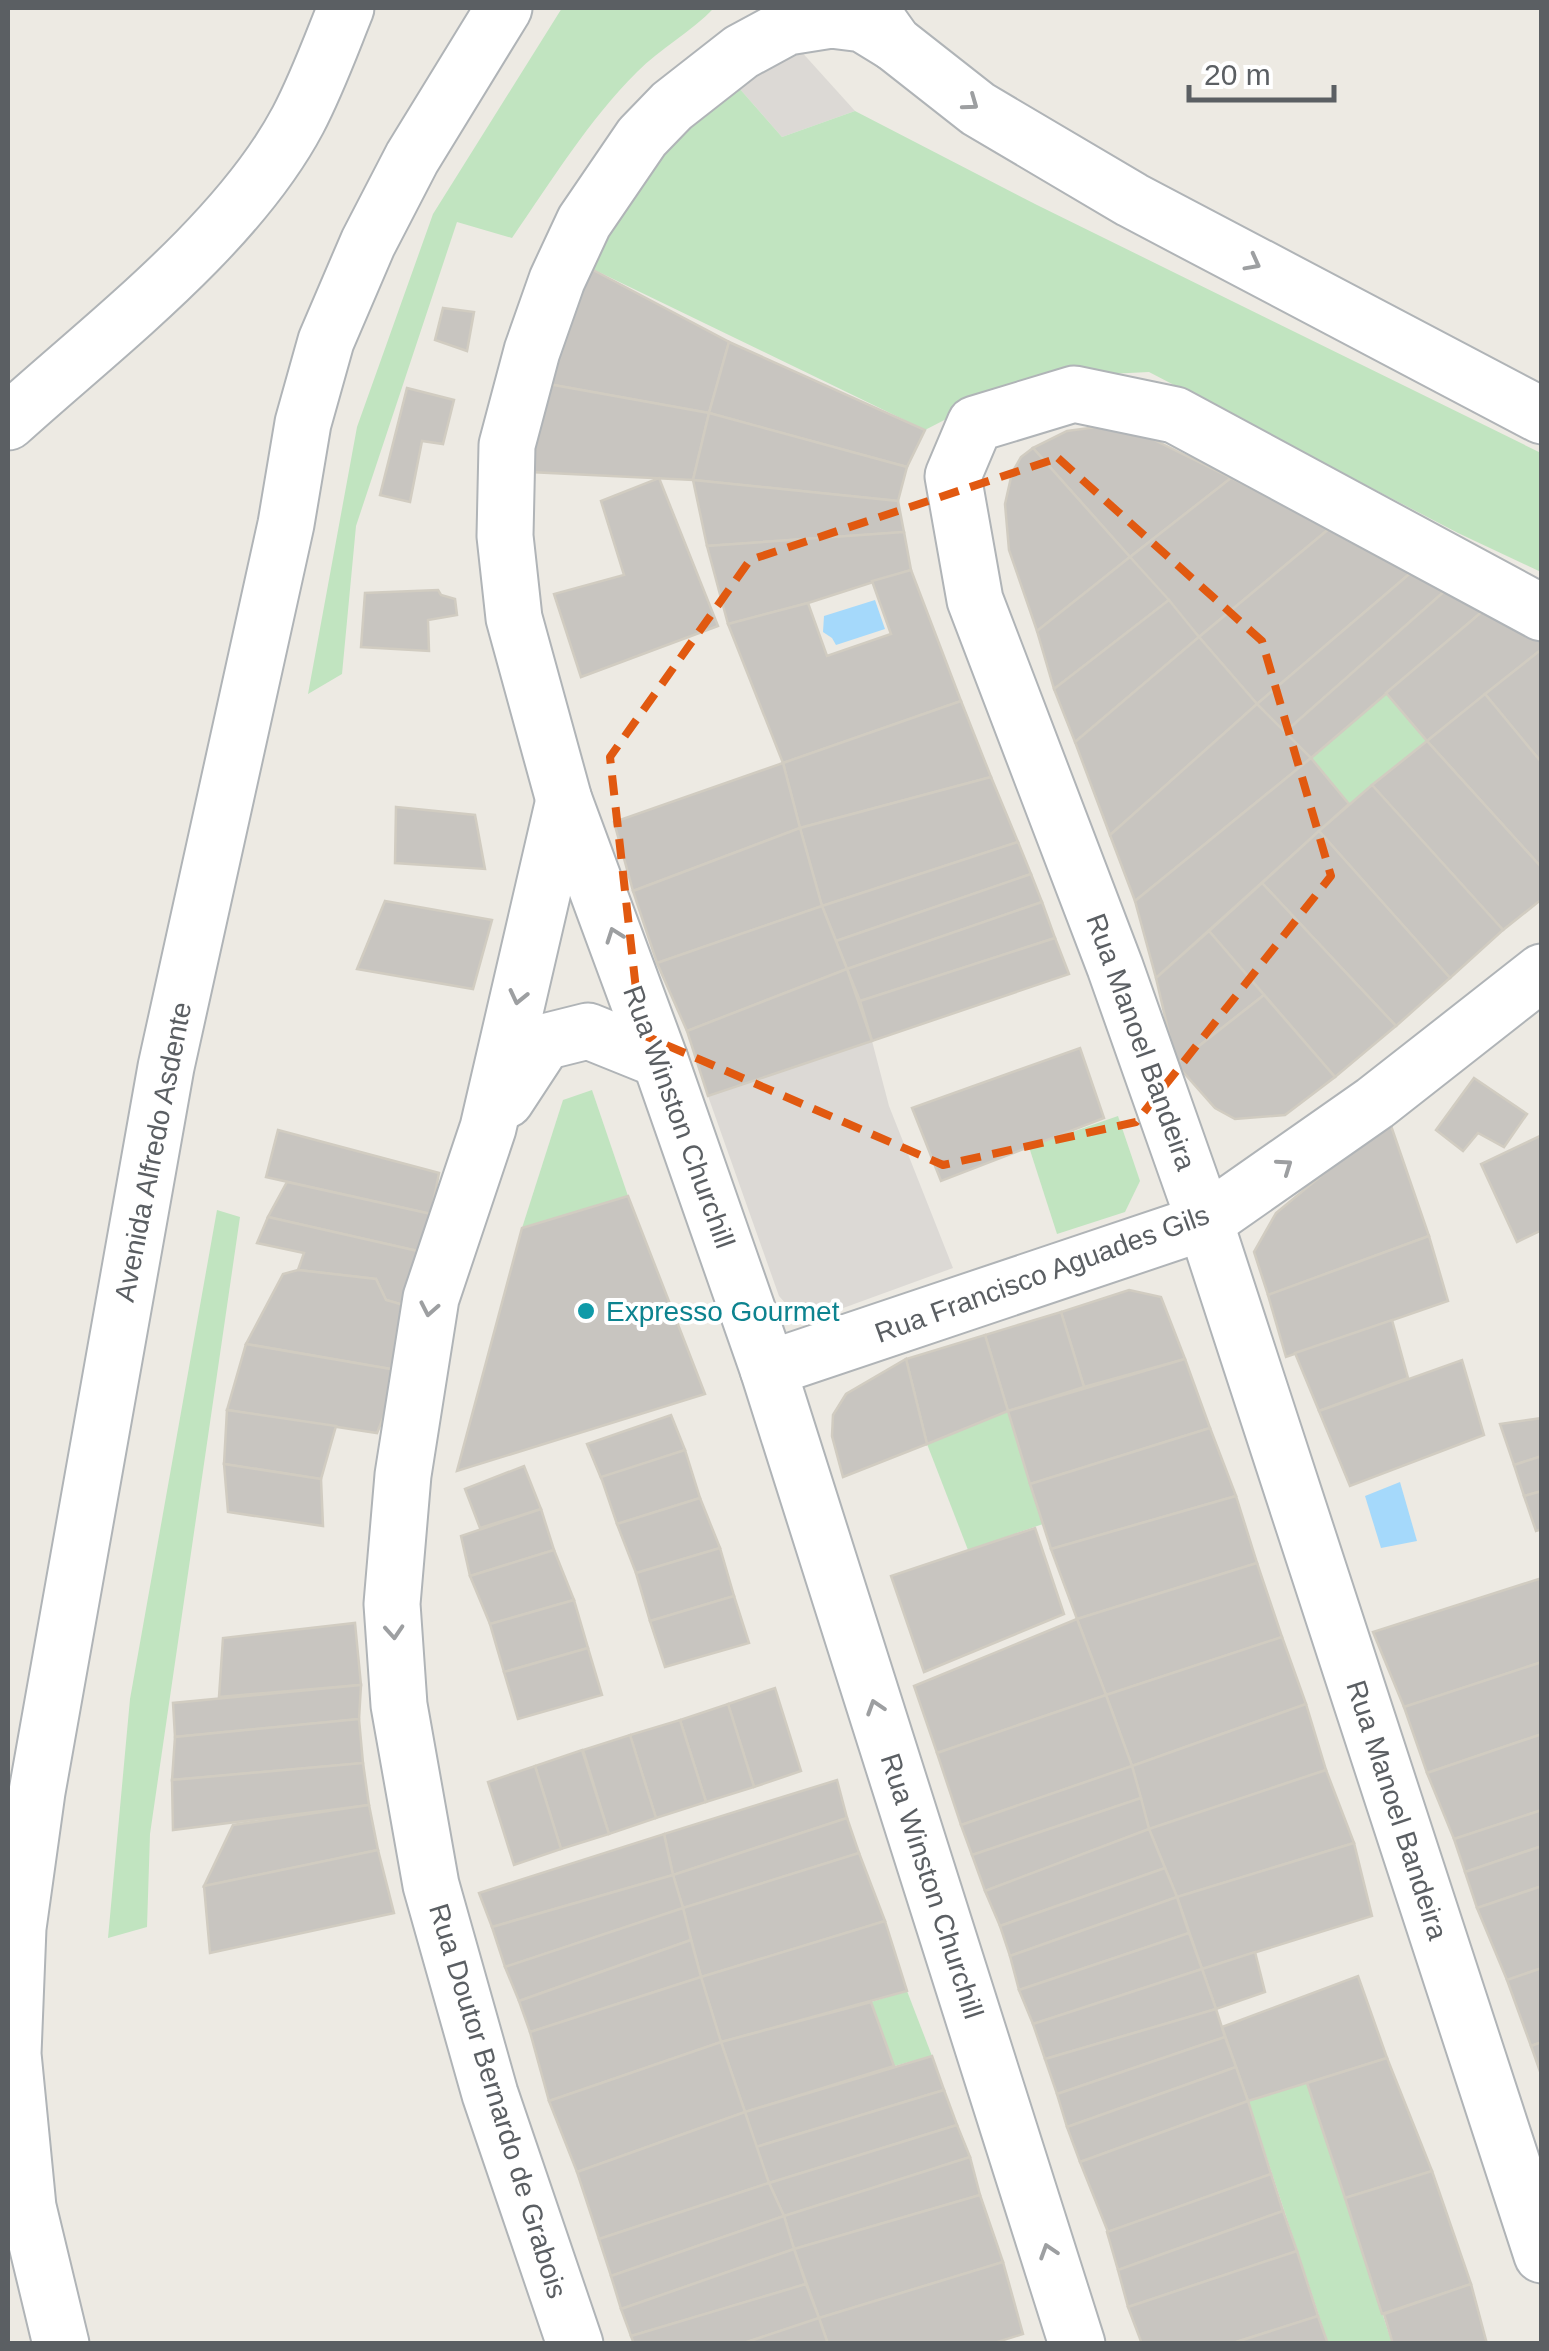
<svg xmlns="http://www.w3.org/2000/svg" width="1549" height="2351" viewBox="0 0 1549 2351" font-family="Helvetica,sans-serif">
<style>
.industrial{fill:#dcd9d5}
.green{fill:#c1e4c0}
.water{fill:#a5d9fb}
.building{fill:#c8c5c0;stroke:#d1ccc1;stroke-width:2.5}
.lines{fill:none;stroke-linecap:round;stroke-linejoin:round}
.minor-casing{stroke:#b0b4b7;stroke-width:59}
.minor{stroke:#fff;stroke-width:55}
.oneway{stroke:#9d9fa1}
.marked{fill:none;stroke:#e15910;stroke-width:8;stroke-dasharray:20 12;stroke-linejoin:round}
.culture-dot{fill:#0f9aa8;stroke:#fff;stroke-width:4}
.labels{text-anchor:middle;dominant-baseline:central;stroke-width:8;stroke-linejoin:round;paint-order:stroke}
.street-label{font-size:28px;fill:#5b5f63;stroke:#fff}
.culture-label{font-size:28px;fill:#0d838f;stroke:#fff;text-anchor:start}
</style>
<rect width="100%" height="100%" fill="#edeae3"/>
<g class="industrial">
<path d="M799,49l56,62 -73,26 -43,-49z"/>
<path d="M872,1041l17,65 64,162 -129,47 -31,-3 -14,-16 -71,-200z"/>
</g>
<g class="green">
<path d="M562,8h152c-23,24 -53,40 -77,64 -49,49 -85,108 -125,166l-55,-16 -101,304 -14,148 -34,20 49,-267 76,-213z"/>
<path d="M739,88l43,49 73,-26 182,94 504,248v119l-83,-39 -309,-161 -123,6 -101,52 -349,-169 61,-89 71,-65z"/>
<path d="M1386,693l41,48 -78,63 -38,-46z"/>
<path d="M592,1090l36,106 -106,32 41,-128z"/>
<path d="M1118,1116l22,65 -15,31 -68,22 -28,-87z"/>
<path d="M217,1210l23,7 -90,617 -3,93 -39,11 22,-239z"/>
<path d="M1008,1411l35,113 -75,26 -41,-106z"/>
<path d="M907,1991l25,65 -38,10 -23,-64z"/>
<path d="M1307,2083l85,260h-64l-80,-242z"/>
</g>
<g class="water">
<path d="M875,600l10,29 -49,16 -4,-7 -9,-6 1,-16z"/>
<path d="M1400,1482l17,59 -36,7 -16,-52z"/>
</g>
<g class="building">
<path d="M576,261l153,81 -20,71 -172,-31z"/>
<path d="M443,308l31,4 -7,39 -32,-11z"/>
<path d="M729,342l196,88 -18,37 -198,-54z"/>
<path d="M537,382l172,31 -16,67 -163,-8z"/>
<path d="M407,388l47,12 -11,44 -21,-3 -12,61 -30,-7z"/>
<path d="M709,413l198,54 -9,34 -205,-21z"/>
<path d="M1097,427l33,1 101,50 -101,79 -97,-109 34,-17z"/>
<path d="M1033,448l97,109 -93,74 -28,-81 -4,-46 7,-31 9,-16z"/>
<path d="M659,478l59,148 -137,51 -27,-83 70,-19 -23,-74z"/>
<path d="M1231,478l99,50 -131,109 -69,-80z"/>
<path d="M693,480l205,21 6,31 -197,14z"/>
<path d="M1330,528l84,42 -157,134 -58,-67z"/>
<path d="M904,532l7,38 -103,33 -80,21 -21,-78z"/>
<path d="M1130,557l39,43 -115,89 -17,-58z"/>
<path d="M911,570l50,131 -178,62 -55,-139 80,-21 19,53 64,-22 -19,-53z"/>
<path d="M1414,570l33,19 -163,144 -27,-29z"/>
<path d="M1447,589l37,21 -173,148 -27,-25z"/>
<path d="M438,590l3,5 14,4 2,16 -29,5 1,31 -68,-4 4,-54z"/>
<path d="M1169,600l30,37 -124,105 -21,-53z"/>
<path d="M1484,610l58,27v12l-115,92 -41,-48z"/>
<path d="M1199,637l58,67 -147,131 -35,-93z"/>
<path d="M1542,649v112l-1,1 -56,-68z"/>
<path d="M1485,694l57,69v105l-115,-127z"/>
<path d="M961,701l30,76 -191,51 -17,-65z"/>
<path d="M1257,704l54,54 -176,143 -25,-66z"/>
<path d="M1427,741l115,127v31l-39,31 -131,-145z"/>
<path d="M1311,758l38,46 -193,174 -21,-77z"/>
<path d="M783,763l17,65 -167,63 -19,-69z"/>
<path d="M991,777l27,65 -196,64 -22,-78z"/>
<path d="M1372,785l131,145 -53,48 -131,-147z"/>
<path d="M396,807l79,8 10,54 -90,-6z"/>
<path d="M800,828l22,78 -165,57 -24,-72z"/>
<path d="M1319,831l131,147 -54,48 -134,-143z"/>
<path d="M1018,842l13,32 -195,67 -14,-35z"/>
<path d="M1031,874l11,28 -195,67 -11,-28z"/>
<path d="M1262,883l134,143 -61,51 -126,-146z"/>
<path d="M385,901l107,19 -19,69 -116,-20z"/>
<path d="M1042,902l13,36 -195,63 -13,-32z"/>
<path d="M822,906l25,63 -160,62 -30,-68z"/>
<path d="M1209,931l55,64 -88,69 -20,-86z"/>
<path d="M1055,938l14,36 -197,67 -12,-40z"/>
<path d="M847,969l25,72 -164,55 -21,-65z"/>
<path d="M1264,995l71,82 -50,38 -50,4 -20,-11 -39,-44z"/>
<path d="M1080,1048l24,70 -163,63 -29,-73z"/>
<path d="M1474,1078l53,36 -23,33 -26,-14 -15,18 -27,-21z"/>
<path d="M1389,1120l40,116 -161,59 -14,-43 22,-39z"/>
<path d="M278,1130l161,43 -8,41 -165,-37z"/>
<path d="M1542,1135v95l-25,12 -36,-78z"/>
<path d="M287,1182l144,32 -9,38 -154,-35z"/>
<path d="M628,1196l77,198 -248,77 65,-243z"/>
<path d="M268,1217l154,35 -8,56 -28,-8 -10,-21 -78,-9 6,-17 -47,-10z"/>
<path d="M1429,1236l19,65 -162,56 -18,-62z"/>
<path d="M298,1270l78,9 10,21 28,8 -12,63 -156,-27 37,-70z"/>
<path d="M1129,1290l32,7 24,62 -101,28 -23,-75z"/>
<path d="M1061,1312l23,75 -76,24 -23,-76z"/>
<path d="M1392,1320l16,58 -89,33 -24,-58z"/>
<path d="M985,1335l23,76 -81,33 -21,-85z"/>
<path d="M246,1344l156,27 -25,62 -150,-23z"/>
<path d="M906,1359l21,85 -84,33 -11,-41 1,-21 13,-21z"/>
<path d="M1185,1359l25,69 -180,56 -22,-73z"/>
<path d="M1462,1360l22,75 -134,51 -31,-75z"/>
<path d="M227,1410l109,16 -15,53 -97,-15z"/>
<path d="M671,1415l14,35 -84,28 -14,-34z"/>
<path d="M1542,1418v38l-28,9 -14,-41z"/>
<path d="M1210,1428l26,68 -185,53 -21,-65z"/>
<path d="M685,1450l15,48 -83,26 -16,-47z"/>
<path d="M1542,1456v35l-18,5 -10,-31z"/>
<path d="M224,1464l97,15 2,47 -95,-14z"/>
<path d="M524,1466l17,43 -61,19 -15,-39z"/>
<path d="M1542,1491v38l-6,2 -12,-35z"/>
<path d="M1236,1496l21,67 -180,56 -26,-70z"/>
<path d="M700,1498l20,50 -84,25 -19,-49z"/>
<path d="M541,1509l13,41 -84,26 -9,-40z"/>
<path d="M1035,1528l29,86 -140,58 -33,-96z"/>
<path d="M720,1548l14,48 -84,25 -14,-48z"/>
<path d="M554,1550l20,50 -84,24 -20,-48z"/>
<path d="M1257,1563l25,74 -176,58 -29,-76z"/>
<path d="M1542,1578v84l-138,45 -31,-75z"/>
<path d="M734,1596l15,47 -84,24 -15,-46z"/>
<path d="M574,1600l14,48 -84,24 -14,-48z"/>
<path d="M1077,1619l29,76 -169,58 -23,-67z"/>
<path d="M355,1623l6,62 -142,12 4,-59z"/>
<path d="M1282,1637l24,67 -174,62 -26,-71z"/>
<path d="M588,1648l14,47 -84,24 -14,-47z"/>
<path d="M1542,1662v72l-115,39 -23,-66z"/>
<path d="M361,1685l-2,34 -184,18 -2,-34z"/>
<path d="M775,1688l26,83 -47,16 -26,-83z"/>
<path d="M1106,1695l26,71 -171,59 -24,-72z"/>
<path d="M728,1704l26,83 -48,15 -26,-82z"/>
<path d="M1306,1704l20,66 -177,59 -17,-63z"/>
<path d="M359,1719l4,44 -191,17 3,-43z"/>
<path d="M680,1720l26,82 -50,16 -26,-83z"/>
<path d="M1542,1734v76l-88,29 -27,-66z"/>
<path d="M630,1735l26,83 -47,16 -26,-84z"/>
<path d="M582,1750l27,84 -48,15 -26,-83z"/>
<path d="M363,1763l6,42 -196,25 -1,-50z"/>
<path d="M535,1766l26,83 -47,16 -26,-83z"/>
<path d="M1132,1766l9,32 -169,57 -11,-30z"/>
<path d="M1326,1770l28,73 -177,54 -28,-68z"/>
<path d="M837,1780l10,38 -174,57 -9,-41z"/>
<path d="M1141,1798l8,31 -164,62 -13,-36z"/>
<path d="M369,1805l9,45 -174,36 29,-61z"/>
<path d="M1542,1810v36l-77,26 -11,-33z"/>
<path d="M847,1818l12,35 -176,55 -10,-33z"/>
<path d="M1149,1829l16,39 -165,58 -15,-35z"/>
<path d="M664,1834l9,41 -181,52 -13,-34z"/>
<path d="M1354,1843l18,73 -170,53 -25,-72z"/>
<path d="M1542,1846v40l-65,22 -12,-36z"/>
<path d="M378,1850l16,63 -184,40 -6,-67z"/>
<path d="M859,1853l26,68 -184,56 -18,-69z"/>
<path d="M1165,1868l12,29 -167,59 -10,-30z"/>
<path d="M673,1875l10,33 -178,59 -13,-40z"/>
<path d="M1542,1886v82l-35,12 -30,-72z"/>
<path d="M1177,1897l12,36 -170,57 -9,-34z"/>
<path d="M683,1908l8,32 -172,61 -14,-34z"/>
<path d="M885,1921l22,70 -186,51 -20,-65z"/>
<path d="M1189,1933l13,36 -169,55 -14,-34z"/>
<path d="M691,1940l10,37 -171,55 -11,-31z"/>
<path d="M1255,1952l10,40 -49,17 -14,-40z"/>
<path d="M1542,1968v74l-11,4 -24,-66z"/>
<path d="M1202,1969l14,40 -171,50 -12,-35z"/>
<path d="M1358,1976l29,82 -139,43 -26,-74z"/>
<path d="M701,1977l20,65 -172,59 -19,-69z"/>
<path d="M871,2002l23,64 -149,46 -24,-70z"/>
<path d="M1216,2009l9,28 -168,57 -12,-35z"/>
<path d="M1225,2037l11,30 -169,60 -10,-33z"/>
<path d="M721,2042l24,70 -168,60 -28,-71z"/>
<path d="M1542,2042v35l-11,-31z"/>
<path d="M932,2056l12,34 -188,57 -11,-35z"/>
<path d="M1387,2058l45,113 -87,27 -38,-115z"/>
<path d="M1236,2067l12,34 -168,61 -13,-35z"/>
<path d="M944,2090l13,35 -188,58 -13,-36z"/>
<path d="M1248,2101l23,73 -163,58 -28,-70z"/>
<path d="M745,2112l24,71 -170,56 -22,-67z"/>
<path d="M957,2125l13,32 -186,59 -15,-33z"/>
<path d="M970,2157l10,38 -186,54 -10,-33z"/>
<path d="M1432,2171l39,113 -89,30 -37,-116z"/>
<path d="M1271,2174l12,37 -165,59 -11,-38z"/>
<path d="M769,2183l15,33 -173,60 -12,-37z"/>
<path d="M980,2195l23,67 -184,56 -25,-69z"/>
<path d="M1283,2211l14,40 -169,56 -10,-37z"/>
<path d="M784,2216l10,33 -173,60 -10,-33z"/>
<path d="M794,2249l12,35 -175,52 -10,-27z"/>
<path d="M1297,2251l21,65 -88,28h-88l-14,-37z"/>
<path d="M1003,2262l20,72 -32,10h-163l-9,-26z"/>
<path d="M806,2284l13,34 -78,26h-107l-3,-8z"/>
<path d="M1471,2284l16,60h-94l-9,-30z"/>
<path d="M1318,2316l10,28h-98z"/>
<path d="M819,2318l9,26h-87z"/>
</g>
<g class="lines">
<defs>
<g id="minor">
<path d="M872,12l22,31 84,66 154,91 410,216"/>
<path d="M894,43l-31,-19 -32,-4 -44,7 -46,25 -69,54 -30,31 -58,85 -27,58 -25,71 -25,94 -2,91 9,82 50,182 96,260 108,309 309,975"/>
<path d="M8,422c96,-87 229,-187 290,-302 19,-36 33,-75 48,-112"/>
<path d="M1542,613l-367,-198 -101,-21 -99,30 -22,52 22,124 140,367 90,255 337,1033"/>
<path d="M564,800l-76,328 -57,170 -28,177 -11,129 7,101 32,180 59,209 85,250"/>
<path d="M506,1100l38,-58 44,-11 72,29"/>
<path d="M768,1369l437,-147 170,-119 167,-131"/>
<path d="M61,2344l-33,-137 -15,-153 5,-126 19,-136 129,-725 120,-543 17,-101 23,-82 42,-98 44,-85 92,-150"/>
</g>
</defs>
<use href="#minor" class="minor-casing"/>
<use href="#minor" class="minor"/>
</g>
<defs><path id="oneway-chevron" d="M-2-3.5L2.5 0L-2 3.5" fill="none" stroke-width="1.6" stroke-linecap="round" stroke-linejoin="round" transform="scale(2.5)"/></defs>
<g class="oneway">
<use href="#oneway-chevron" transform="translate(971 103) rotate(36)"/>
<use href="#oneway-chevron" transform="translate(1253 263) rotate(28)"/>
<use href="#oneway-chevron" transform="translate(614 935) rotate(-110)"/>
<use href="#oneway-chevron" transform="translate(518 997) rotate(103)"/>
<use href="#oneway-chevron" transform="translate(1285 1166) rotate(-35)"/>
<use href="#oneway-chevron" transform="translate(429 1309) rotate(101)"/>
<use href="#oneway-chevron" transform="translate(394 1632) rotate(86)"/>
<use href="#oneway-chevron" transform="translate(875 1707) rotate(-108)"/>
<use href="#oneway-chevron" transform="translate(1048 2251) rotate(-108)"/>
</g>
<path class="marked" d="M1058,458l204,183 69,235 -195,246 -193,43 -302,-131 -31,-277 140,-197z"/>
<circle class="culture-dot" cx="586" cy="1311" r="10"/>
<g class="labels">
<g class="street-label">
<text transform="translate(1141 1042) rotate(70)">Rua Manoel Bandeira</text>
<text transform="translate(679 1117) rotate(70)">Rua Winston Churchill</text>
<text transform="translate(153 1152) rotate(-79)">Avenida Alfredo Asdente</text>
<text transform="translate(1042 1274) rotate(-20)">Rua Francisco Aguades Gils</text>
<text transform="translate(1397 1810) rotate(72)">Rua Manoel Bandeira</text>
<text transform="translate(932 1886) rotate(72)">Rua Winston Churchill</text>
<text transform="translate(498 2101) rotate(73)">Rua Doutor Bernardo de Grabois</text>
</g>
<g class="culture-label">
<text x="606" y="1311">Expresso Gourmet</text>
</g>
</g>
<rect width="1549" height="2351" fill="none" stroke="#5b5f63" stroke-width="20"/>
<path d="M1189 85v15h145v-15" fill="none" stroke="#5b5f63" stroke-width="5"/>
<text x="1204" y="85" font-size="30" fill="#5b5f63" stroke="#ffffff" stroke-width="8" paint-order="stroke">20 m</text>
</svg>
